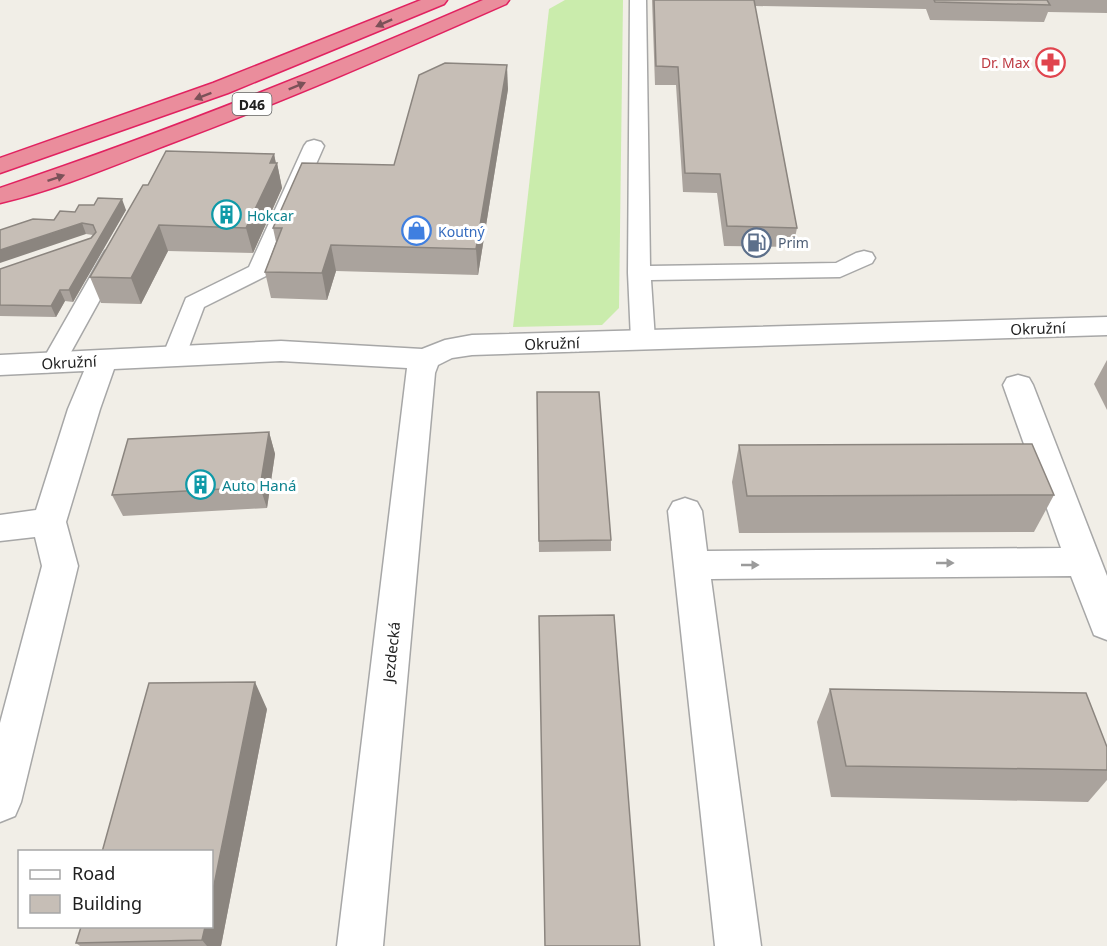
<svg xmlns="http://www.w3.org/2000/svg" width="1107" height="946" viewBox="0 0 1107 946" font-family="'Noto Sans',sans-serif">
<style>
.grass{fill:#caecac}
.lines{fill:none;stroke-linecap:round;stroke-linejoin:round}
.service-casing{stroke:#a7a7a7;stroke-width:3}
.minor-casing{stroke:#a7a7a7;stroke-width:3}
.motorway-casing{stroke:#e12260;stroke-width:3}
.service{fill:#fff;fill-rule:evenodd}
.minor{fill:#fff;fill-rule:evenodd}
.motorway{fill:#ea8d9c;fill-rule:evenodd}
.wall{fill:#aaa39d}
.shaded-wall{fill:#8b857f}
.building{fill:#c6beb6;stroke:#8b857f;stroke-width:1.5}
.oneway{fill:#7b5158}
.oneway2{fill:#9b9b9b}
.labels{text-anchor:middle;dominant-baseline:central;stroke-width:6;stroke-linejoin:round;paint-order:stroke}
.far-health-label{font-size:14px;fill:#be3a42;stroke:#fff;text-anchor:end}
.shield{fill:#fff;stroke:#636363;stroke-width:1.5}
.shield-label{font-size:14px;font-weight:bold;fill:#202020}
.far-culture-label{font-size:14px;fill:#0d838f;stroke:#fff;text-anchor:start}
.far-shop-label{font-size:14px;fill:#366cbe;stroke:#fff;text-anchor:start}
.far-service-label{font-size:14px;fill:#4e5e75;stroke:#fff;text-anchor:start}
.street-label{font-size:15px;fill:#202020;stroke:#fff}
.culture-label{font-size:15px;fill:#0d838f;stroke:#fff;text-anchor:start}
</style>
<rect width="100%" height="100%" fill="#f1eee7"/>
<path class="grass" d="M565,0h58l-4,308 -17,17 -89,2 36,-318z"/>
<g class="lines">
<defs>
<g id="service">
<path d="M630,0h16l4,266 186,-3 20,-10 8,-2 8,2 3,5 -3,5 -32,14 -189,3 4,60 -4,6 -8,2 -8,-2 -4,-6 -3,-67z"/>
<path d="M314,140l7,2 3,4 -55,125 -3,5 -62,31 -21,56 -9,2 -9,-2 -3,-6 24,-59 63,-31 55,-121 3,-4z"/>
<path d="M113,249l8,2 3,5 -59,107 -3,6 -9,2 -9,-2 -3,-6 61,-107 3,-5z"/>
</g>
<g id="minor">
<path d="M1107,317v18l-635,20 -20,3 -14,7 -3,8 -52,573h-46l70,-578 -126,-7 -167,8 -14,40 -34,113 12,44 -57,236 -6,14 -15,6v-99l42,-157 -7,-29 -35,4v-26l36,-5 32,-101 16,-38 -84,4v-20l281,-14 141,8 23,-9 27,-5z"/>
<path d="M1018,375l11,3 4,7 74,191v64l-13,-5 -23,-59 -360,3 50,367h-46l-47,-435 5,-9 12,-4 12,4 5,9 5,40 354,-3 -58,-163 4,-7z"/>
</g>
<g id="motorway">
<path d="M421,0h26l-3,4 -216,89 -228,80v-15l213,-75z"/>
<path d="M483,0h26l-3,4c-113,50 -226,99 -342,142 -54,21 -108,44 -164,57v-15c164,-55 324,-119 483,-188z"/>
</g>
</defs>
<use href="#service" class="service-casing"/>
<use href="#minor" class="minor-casing"/>
<use href="#motorway" class="motorway-casing"/>
<use href="#service" class="service"/>
<use href="#minor" class="minor"/>
<use href="#motorway" class="motorway"/>
</g>
<g class="wall">
<path d="M652,0h455v13l-59,-1 -4,10 -114,-2 -4,-11 -171,-3 42,222 -4,19 -69,-1 -7,-53 -34,-1 -7,-107h-21z"/>
<path d="M508,89l-30,186 -142,-4 -9,29 -56,-2 -6,-26 11,-30 -3,-14 121,-63z"/>
<path d="M274,154l2,9h1l5,25 -29,65 -85,-2 -27,53 -40,-1 -11,-26 58,-92z"/>
<path d="M126,210l-53,92 -8,-1 -9,16 -56,-1v-47l91,-31 2,-3 -7,-1 -32,-14 21,-8z"/>
<path d="M1107,360v50l-13,-26z"/>
<path d="M537,392l74,148v11l-72,1z"/>
<path d="M269,432l6,22 -8,54 -144,8 -11,-21z"/>
<path d="M739,445l315,50 -20,37 -295,1 -7,-51z"/>
<path d="M830,689l277,58v33l-19,22 -257,-5 -14,-75z"/>
<path d="M267,709l-46,237h-141l-4,-3z"/>
</g>
<g class="shaded-wall">
<path d="M507,65l1,24 -30,186 -2,-26z"/>
<path d="M274,154l2,11 1,-2 5,25 -29,65 -7,-25z"/>
<path d="M122,199l4,11 -53,92 -4,-12z"/>
<path d="M82,223l4,11 -86,29v-13z"/>
<path d="M159,225l9,26 -27,53 -10,-26z"/>
<path d="M331,245l5,26 -9,29 -5,-27z"/>
<path d="M60,290l5,11 -9,16 -5,-11z"/>
<path d="M269,432l6,22 -8,54 -7,-21z"/>
<path d="M255,682l12,27 -46,237h-14l-5,-6 3,-13h7v-32z"/>
</g>
<g class="building">
<path d="M654,0h100l43,228 -70,-2 -7,-52 -35,-1 -7,-106 -22,-1z"/>
<path d="M934,0h113l3,5 -115,-3z"/>
<path d="M445,63l62,2 -31,184 -145,-4 -9,28 -57,-1 17,-44h-9l29,-65 92,2 25,-90z"/>
<path d="M166,151l108,3 -4,9h7l-31,65 -87,-3 -28,53 -41,-1 53,-92h5z"/>
<path d="M98,198l24,1 -53,91h-9l-9,16 -51,-1v-36l91,-31 5,-6 -3,-7 -11,-2 -82,27v-20l33,-11 21,1 6,-9 15,1 4,-7h15z"/>
<path d="M537,392h62l12,148 -72,1z"/>
<path d="M269,432l-9,55 -148,8 16,-56z"/>
<path d="M1032,444l22,51 -307,1 -8,-51z"/>
<path d="M614,615l26,331h-95l-6,-330z"/>
<path d="M255,682l-43,213v-43h-110l47,-169z"/>
<path d="M830,689l256,4 21,54v23l-261,-4z"/>
<path d="M81,927h124l-3,13 -126,3z"/>
</g>
<defs><path id="oneway-solid" d="M-6-.8H1V-3.2L6.5 0L1 3.2V.8H-6Z" transform="scale(1.5)"/></defs>
<g class="oneway">
<use href="#oneway-solid" transform="translate(384 23) rotate(156)"/>
<use href="#oneway-solid" transform="translate(297 86) rotate(-22)"/>
<use href="#oneway-solid" transform="translate(203 96) rotate(159)"/>
<use href="#oneway-solid" transform="translate(56 178) rotate(-19)"/>
</g>
<g class="oneway2">
<use href="#oneway-solid" transform="translate(945 563)"/>
<use href="#oneway-solid" transform="translate(750 565)"/>
</g>
<defs>
<symbol id="pharmacy-ring" viewBox="-11 -11 22 22"><circle r="9.5" fill="#fff" stroke="#e0444e" stroke-width="1.5"/><path d="M-2-6h4v4h4v4h-4v4h-4v-4h-4v-4h4Z" fill="#e0444e"/></symbol>
<symbol id="building-ring" viewBox="-11 -11 22 22"><circle r="9.5" fill="#fff" stroke="#0f9aa8" stroke-width="1.5"/><path d="M-4-6H4V6H1V3H-1V6H-4ZM-2.5-4.3h1.7v1.8h-1.7ZM.8-4.3h1.7v1.8H.8ZM-2.5-1h1.7V.8h-1.7ZM.8-1h1.7V.8H.8Z" fill="#0f9aa8"/></symbol>
<symbol id="shop-ring" viewBox="-11 -11 22 22"><circle r="9.5" fill="#fff" stroke="#3f7fe0" stroke-width="1.5"/><path d="M-5-2.5h2.3a2.7 3.5 0 0 1 5.4 0H5L5.5 6h-11ZM-1.5-2.5h3a1.5 2.3 0 0 0-3 0Z" fill="#3f7fe0"/></symbol>
<symbol id="fuel-ring" viewBox="-11 -11 22 22"><circle r="9.5" fill="#fff" stroke="#5c6f8a" stroke-width="1.5"/><path d="M-5.5-6h7V0h2V4h1.3V-2.5L3-4.5l.8-.8L6-3V5H2.5V1h-1V6h-7ZM-4.2-4.7v3.2H.2V-4.7Z" fill="#5c6f8a"/></symbol>
</defs>
<g fill-rule="evenodd">
<use href="#pharmacy-ring" x="1034" y="46" width="33" height="33"/>
<use href="#building-ring" x="210" y="198" width="33" height="33"/>
<use href="#shop-ring" x="400" y="214" width="33" height="33"/>
<use href="#fuel-ring" x="740" y="226" width="33" height="33"/>
<use href="#building-ring" x="184" y="468" width="33" height="33"/>
</g>
<g class="labels">
<g class="far-health-label">
<text x="1030" y="62">Dr. Max</text>
</g>
<rect class="shield" x="232.5" y="93" width="39" height="22" rx="4.5"/>
<g class="shield-label">
<text x="252" y="104">D46</text>
</g>
<g class="far-culture-label">
<text x="247" y="215">Hokcar</text>
</g>
<g class="far-shop-label">
<text x="438" y="231">Koutný</text>
</g>
<g class="far-service-label">
<text x="778" y="242">Prim</text>
</g>
<g class="street-label">
<text transform="translate(1038 328) rotate(-2)">Okružní</text>
<text transform="translate(552 343) rotate(-2)">Okružní</text>
<text transform="translate(69 362) rotate(-3)">Okružní</text>
<text transform="translate(391 652) rotate(-84)">Jezdecká</text>
</g>
<g class="culture-label">
<text x="222" y="485">Auto Haná</text>
</g>
</g>
<rect x="18" y="850" width="195" height="78" fill="#ffffff" stroke="#a6a6a6" stroke-width="1.5"/>
<rect x="30" y="870" width="30" height="9" fill="#ffffff" stroke="#a6a6a6" stroke-width="1.5"/>
<text x="72" y="880" font-size="18" fill="#202020">Road</text>
<rect x="30" y="895" width="30" height="18" fill="#c6beb6" stroke="#a6a6a6" stroke-width="1.5"/>
<text x="72" y="910" font-size="18" fill="#202020">Building</text>
</svg>
